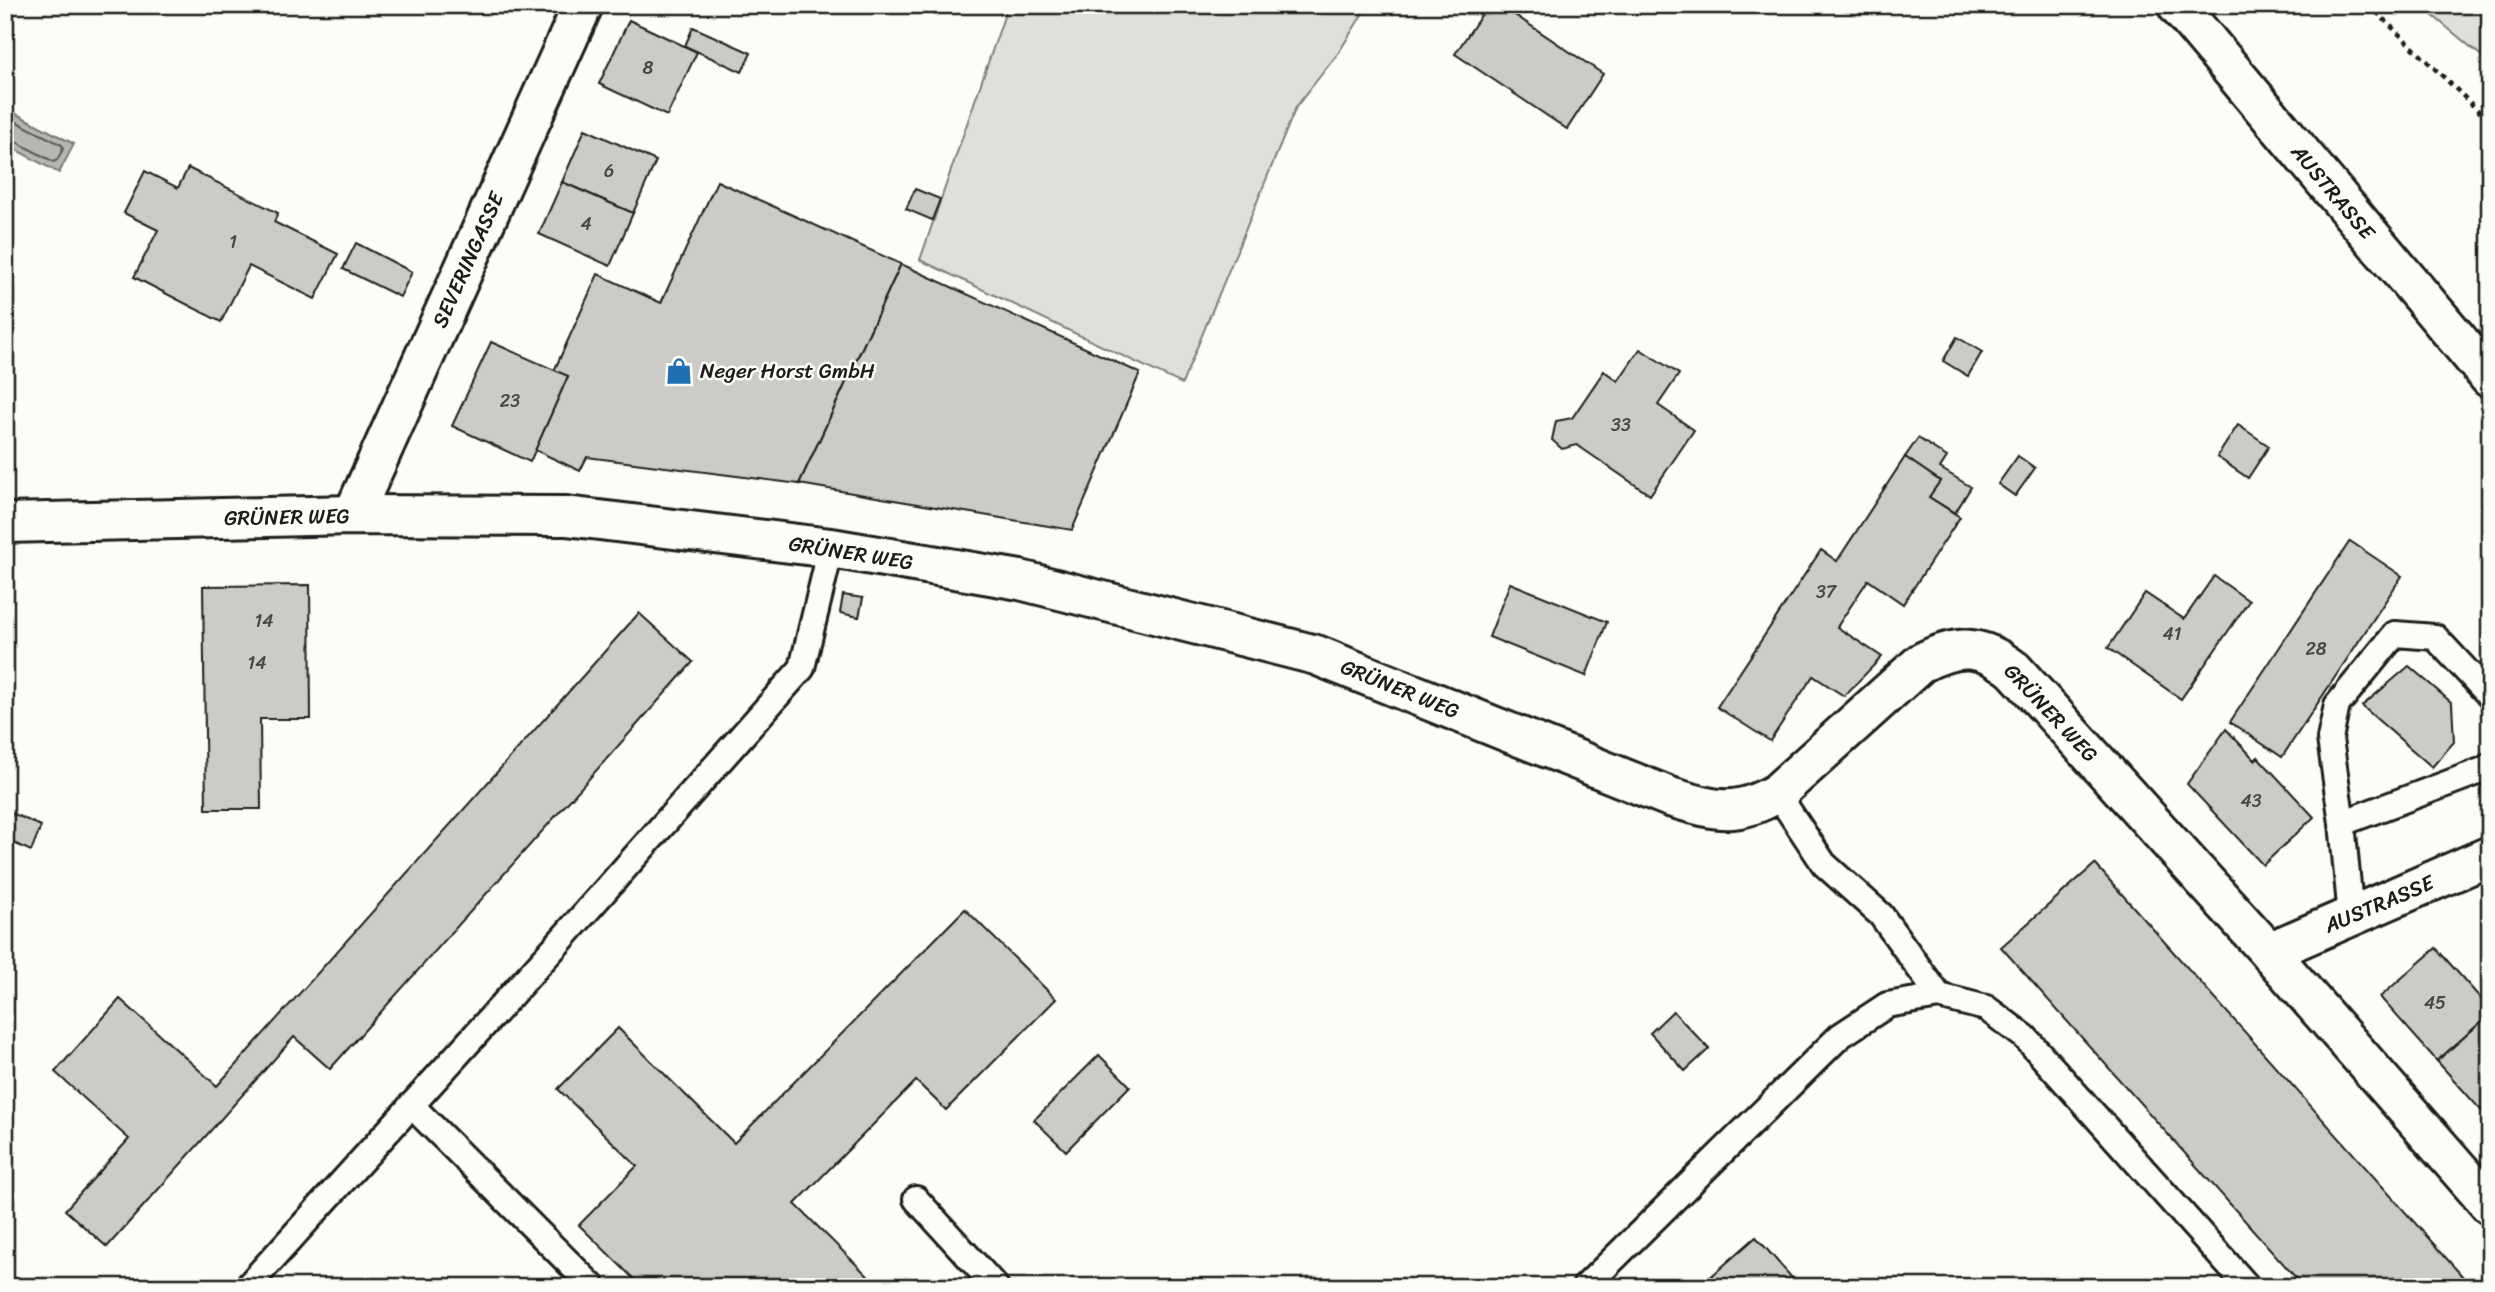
<svg xmlns="http://www.w3.org/2000/svg" width="2495" height="1292" viewBox="0 0 2495 1292" font-family="Sriracha,sans-serif">
<style>
.green{fill:#e0dfdb;stroke:#7e7e7c;stroke-width:2}
.water{fill:#b7b6b2;stroke:#797876;stroke-width:2}
.lines{fill:none;stroke-linecap:round;stroke-linejoin:round}
.shore{stroke:#5a5a58;stroke-width:2}
.building{fill:#cccbc8;stroke:#1c1c1c;stroke-width:2}
.lane-casing{stroke:#1c1c1c;stroke-width:30}
.street-casing{stroke:#1c1c1c;stroke-width:44}
.path{stroke:#1c1c1c;stroke-width:4.5;stroke-dasharray:5 5;stroke-linecap:butt}
.lane{stroke:#fdfcf7;stroke-width:24}
.street{stroke:#fdfcf7;stroke-width:38}
.labels{text-anchor:middle;dominant-baseline:central;stroke-width:5;stroke-linejoin:round;paint-order:stroke}
.number-label{font-size:18px;fill:#484847}
.street-label{font-size:21px;fill:#1c1c1c;stroke:#fdfcf7}
.poi-label{font-size:21px;fill:#1c1c1c;stroke:#fdfcf7;text-anchor:start}
</style>
<rect width="100%" height="100%" fill="#fdfcf7"/>
<filter id="ink" filterUnits="userSpaceOnUse"><feTurbulence type="fractalNoise" baseFrequency=".0143" numOctaves="2"/><feDisplacementMap in="SourceGraphic" scale="14" xChannelSelector="R" yChannelSelector="G"/><feConvolveMatrix kernelMatrix="1 2 1 2 8 2 1 2 1" color-interpolation-filters="sRGB"/></filter>
<g filter="url(#ink)">
<g class="green">
<path d="M1008,5h360l-29,47 -43,55 -114,277 -262,-124z"/>
<path d="M2420,5h70v58z"/>
</g>
<path class="water" d="M5,108l69,36 -15,29 -54,-29z"/>
<g class="lines">
<path class="shore" d="M5,116l57,29 1,4 -6,11 -3,2 -43,-23h-6"/>
</g>
<g class="building">
<path d="M1488,5h12l103,69 -36,55 -112,-75z"/>
<path d="M629,20l68,32 -30,64 -68,-32z"/>
<path d="M693,27l58,26 -9,19 -57,-26z"/>
<path d="M585,129l71,32 -23,52 -71,-31z"/>
<path d="M188,168l90,45 -4,9 64,32 -23,45 -66,-33 -28,56 -87,-45 24,-47 -34,-17 21,-42 33,17z"/>
<path d="M717,181l184,83 -102,220 -212,-27 -7,14 -45,-21 33,-74 -14,-5 44,-97 63,29z"/>
<path d="M562,182l71,31 -23,53 -71,-32z"/>
<path d="M915,189l25,10 -8,21 -26,-11z"/>
<path d="M356,243l56,29 -12,25 -57,-28z"/>
<path d="M901,264l239,109 -68,157 -273,-46z"/>
<path d="M1957,337l25,15 -14,24 -25,-15z"/>
<path d="M491,342l77,34 -38,86 -78,-36z"/>
<path d="M1640,349l39,25 -21,31 36,25 -44,65 -73,-50 -15,4 -10,-9 4,-19 16,-3 32,-47 14,10z"/>
<path d="M2238,425l31,21 -21,32 -31,-21z"/>
<path d="M1918,438l29,19 -7,11 31,19 -16,26 -26,-16 11,-16 -35,-24z"/>
<path d="M2018,456l17,12 -20,28 -17,-12z"/>
<path d="M1905,457l35,24 -11,16 31,20 -57,87 -35,-24 -31,47 45,30 -38,39 -31,-20 -43,65 -53,-34 104,-157 16,11z"/>
<path d="M2350,541l52,35 -120,181 -52,-35z"/>
<path d="M2214,576l35,25 -68,98 -73,-51 37,-55 39,26z"/>
<path d="M1510,583l97,39 -21,54 -97,-39z"/>
<path d="M310,585l1,134h-51l1,90h-55l-3,-223z"/>
<path d="M843,595l20,3 -4,19 -19,-4z"/>
<path d="M639,613l54,49 -363,407 -36,-32 -187,210 -42,-37 64,-71 -74,-67 65,-73 97,87z"/>
<path d="M2409,666l43,37 2,39 -22,25 -70,-61z"/>
<path d="M2226,729l29,31 3,-3 56,60 -51,48 -76,-81z"/>
<path d="M5,810l36,16 -10,25 -26,-12z"/>
<path d="M2095,864l377,423h-168l-303,-340z"/>
<path d="M965,909l91,90 -110,111 -30,-29 -121,123 84,83h-237l-63,-62 58,-59 -79,-77 60,-61 116,115z"/>
<path d="M2436,948l54,61v5l-53,47 -57,-64z"/>
<path d="M1673,1011l36,38 -24,22 -35,-38z"/>
<path d="M2487,1017l3,3v93l-4,3 -49,-55z"/>
<path d="M1099,1055l31,31 -64,65 -32,-31z"/>
<path d="M1756,1237l44,50h-101z"/>
</g>
<g class="lines">
<defs>
<g id="lane">
<path d="M1777,793l47,71 57,51 58,81 47,12 39,29 223,250"/>
<path d="M2342,823l144,-54 4,-4"/>
<path d="M2351,917l-9,-94 -12,-84 7,-34 58,-71 40,3 55,59"/>
<path d="M411,1105l182,182"/>
<path d="M916,1199l80,88"/>
<path d="M247,1287l315,-348 240,-271 29,-120"/>
<path d="M1585,1287l255,-251 47,-31 52,-9"/>
</g>
<g id="street">
<path d="M2177,5l313,373"/>
<path d="M353,515l230,-510"/>
<path d="M5,523l348,-8 213,1 265,32 189,32 296,75 354,142c45,13 64,21 107,-4l144,-130c36,-19 60,-19 93,7l255,282 221,253"/>
<path d="M2269,952l221,-96"/>
</g>
</defs>
<use href="#lane" class="lane-casing"/>
<use href="#street" class="street-casing"/>
<path class="path" d="M2369,5l121,117"/>
<use href="#lane" class="lane"/>
<use href="#street" class="street"/>
</g>
</g>
<defs>
<symbol id="shop-bare" viewBox="-9 -9 18 18"><path d="M-5-2.5h2.3a2.7 3.5 0 0 1 5.4 0H5L5.5 6h-11ZM-1.5-2.5h3a1.5 2.3 0 0 0-3 0Z" fill="#1f6fb2" stroke="#fdfcf7" stroke-width="2.5" paint-order="stroke"/></symbol>
</defs>
<g fill-rule="evenodd">
<use href="#shop-bare" x="660" y="352" width="38" height="38"/>
</g>
<g class="labels">
<g class="number-label">
<text x="648" y="68">8</text>
<text x="609" y="171">6</text>
<text x="586" y="224">4</text>
<text x="233" y="242">1</text>
<text x="510" y="401">23</text>
<text x="1621" y="425">33</text>
<text x="1826" y="592">37</text>
<text x="264" y="621">14</text>
<text x="2172" y="634">41</text>
<text x="2316" y="649">28</text>
<text x="257" y="663">14</text>
<text x="2251" y="801">43</text>
<text x="2435" y="1003">45</text>
</g>
<g class="street-label">
<text transform="translate(2333 192) rotate(50)">AUSTRASSE</text>
<text transform="translate(468 260) rotate(-66)">SEVERINGASSE</text>
<text transform="translate(287 517) rotate(-1)">GRÜNER WEG</text>
<text transform="translate(851 553) rotate(9)">GRÜNER WEG</text>
<text transform="translate(1400 689) rotate(22)">GRÜNER WEG</text>
<text transform="translate(2051 713) rotate(47)">GRÜNER WEG</text>
<text transform="translate(2379 904) rotate(-23)">AUSTRASSE</text>
</g>
<g class="poi-label">
<text x="700" y="371">Neger Horst GmbH</text>
</g>
</g>
<rect width="2495" height="1292" fill="none" stroke="#fdfcf7" stroke-width="28"/>
<rect x="14" y="14" width="2467" height="1264" fill="none" stroke="#1c1c1c" stroke-width="2.5" filter="url(#ink)"/>
</svg>
